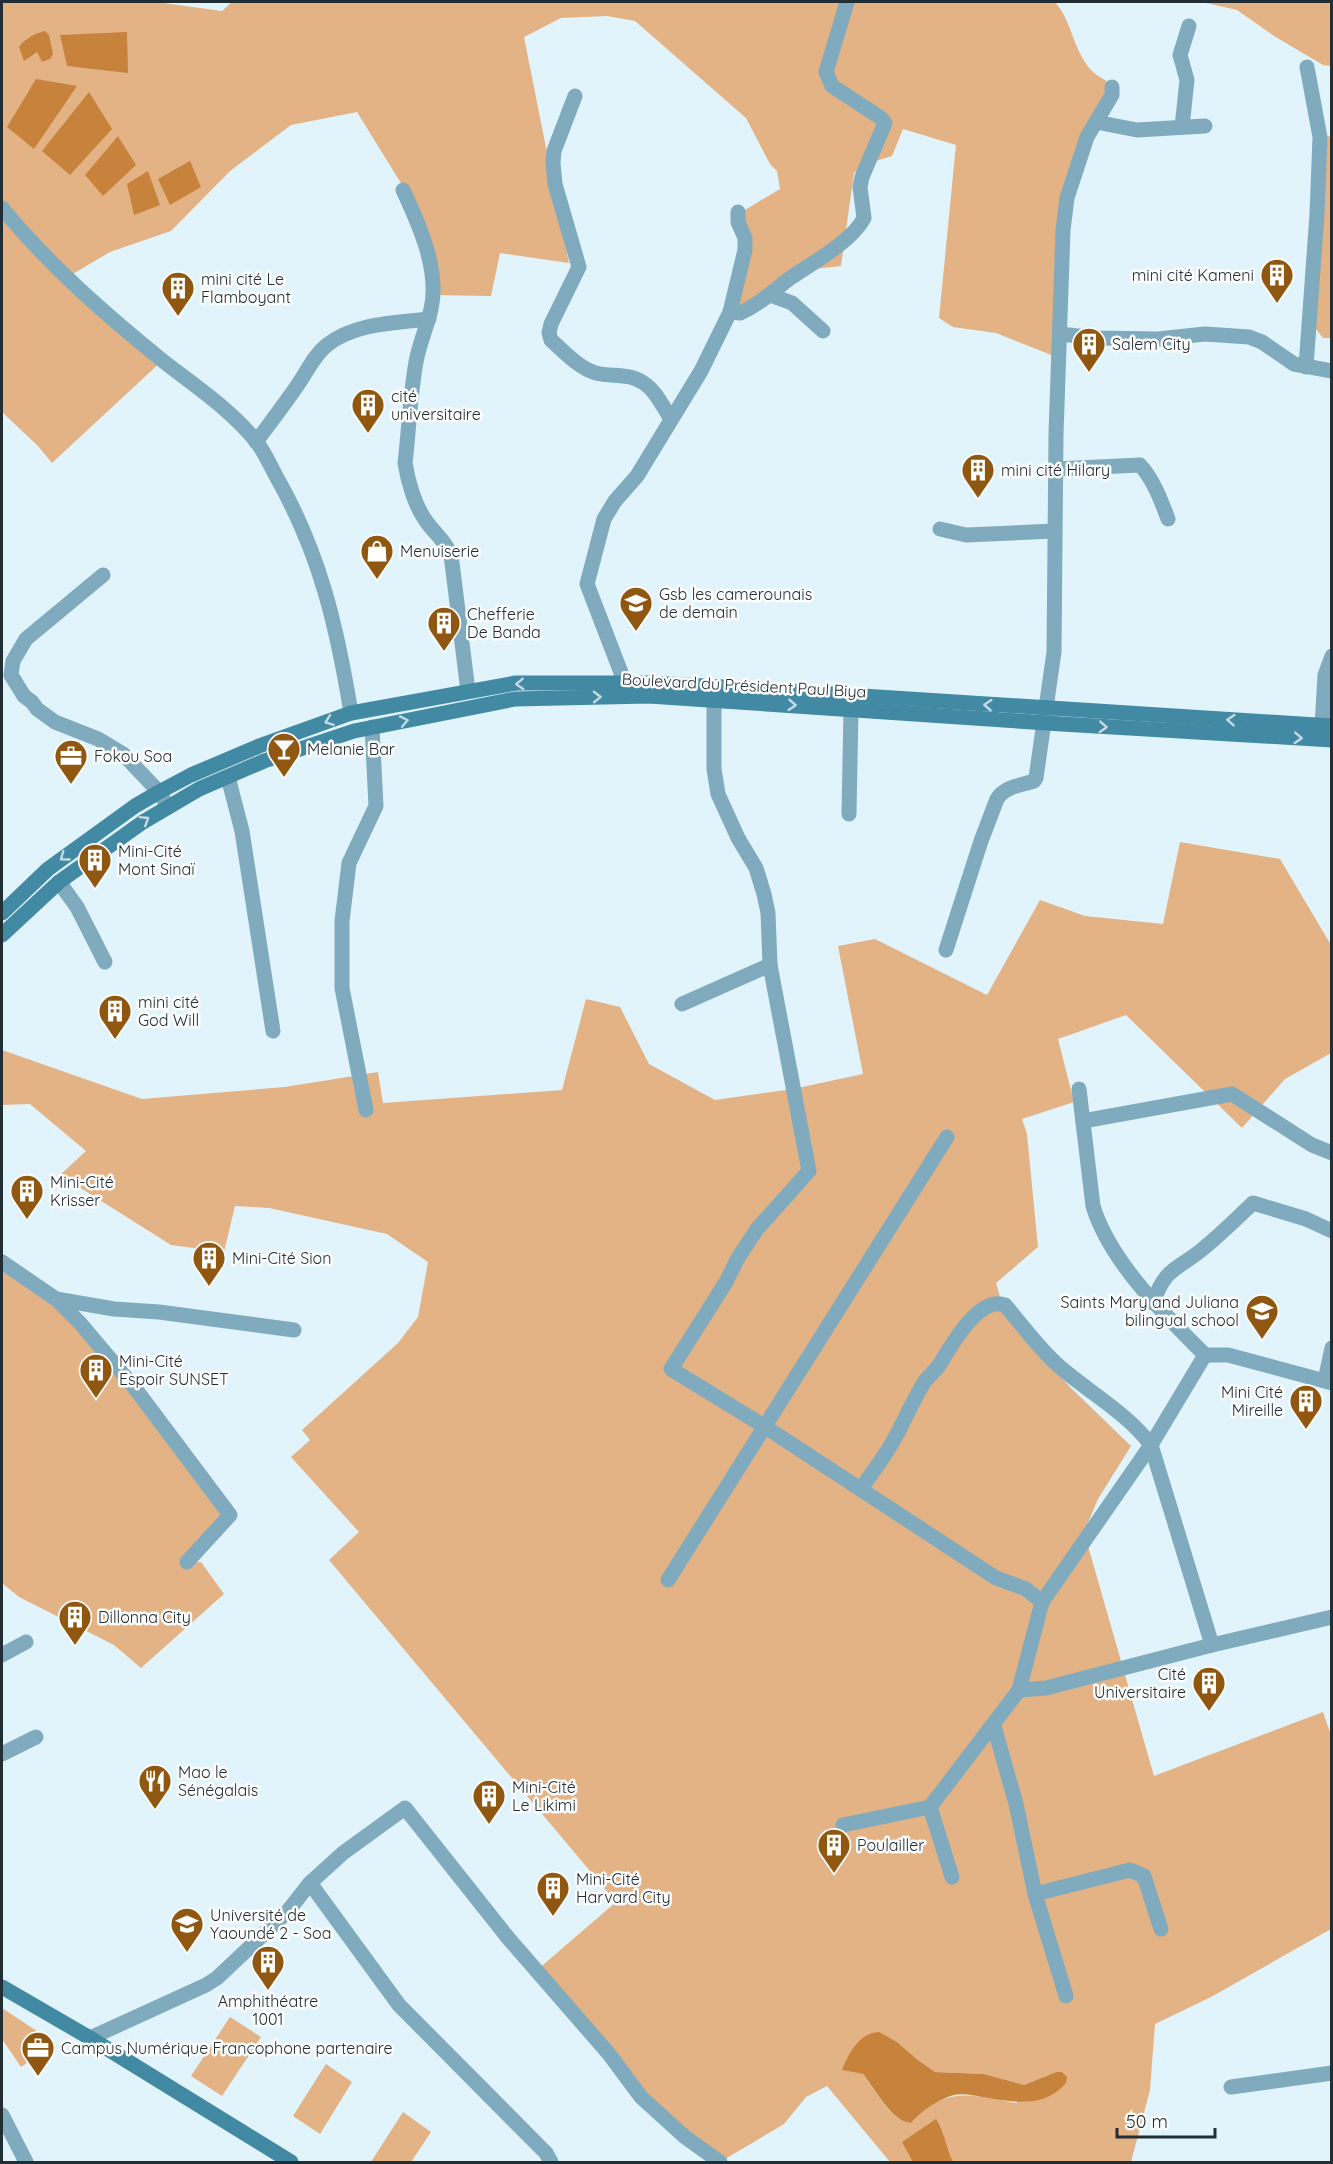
<svg xmlns="http://www.w3.org/2000/svg" width="1333" height="2164" viewBox="0 0 1333 2164" font-family="Quicksand,sans-serif">
<style>
.green{fill:#e3b385;fill-rule:evenodd}
.water{fill:#c7833b}
.lines{fill:none;stroke-linecap:round;stroke-linejoin:round}
.street{stroke:#80abbe;stroke-width:15}
.secondary{stroke:#4289a4;stroke-width:15}
.oneway{stroke:#c5dae2}
.labels{text-anchor:middle;dominant-baseline:central;stroke-width:5;stroke-linejoin:round;paint-order:stroke}
.poi-label{font-size:16px;fill:#212e33;stroke:#fdfdfd;text-anchor:start}
.street-label{font-size:16px;fill:#212e33;stroke:#fdfdfd}
</style>
<rect width="100%" height="100%" fill="#e1f4fc"/>
<g class="green">
<path d="M2,2h154l66,9 10,-9h823c17,19 18,48 36,68 7,7 16,11 24,16l-48,112 -8,160 -63,-25 -43,-6 -14,-9 17,-173 -53,-16 -11,27 -29,9 -9,8 -13,93 -27,3 -84,43 15,-62 -5,-37 40,-24 -3,-18 -7,-7 -24,-46 -111,-97 -28,-5 -46,2 -37,19 45,226 -69,-10 -9,43 -64,-1 8,-28 -20,-61 -58,-94 -66,13 -61,46 -59,60 -61,21 -44,26 97,82 -111,103 -14,-17 -36,-34z"/>
<path d="M1202,2h129v64l-8,-1 -49,-29 -37,-26z"/>
<path d="M1331,136v202h-8l-7,-9 4,-192z"/>
<path d="M1180,842l100,17 51,86v108l-46,26 -43,49 -116,-113 -68,24 16,63 -52,17 5,15 11,113 -42,36 9,31 66,74 60,58 -33,53 -14,33 70,244 169,-64 9,26 -1,191 -120,68 -56,27 -5,66 -19,72h-241l-63,-76 -21,11 -22,27 -64,38 -35,-25 -149,-166 80,-69 -287,-342 30,-28 -68,-75 19,-17 -8,-10 96,-87 20,-26 10,-55 -41,-28 -118,-26 -34,-2 -11,46 -53,-7 -111,-70 26,-24 -56,-47 -28,1v-55l140,49 143,-12 93,-15 5,31 179,-13 24,-91 34,8 29,57 66,36 78,-11 70,-15 -25,-128 37,-7 112,56 53,-95 45,16 78,8zM897,2042l21,18 17,12 49,2 40,11 32,-13 -40,31c-45,-8 -69,-18 -105,20 -18,0 -38,-35 -48,-49l-20,-4z"/>
<path d="M2,1261l48,33 180,221 -42,47h13l23,32 -83,74 -27,-23 -95,-48 -17,-14z"/>
<path d="M2,2008l53,35 -34,24 -19,-28z"/>
<path d="M230,2017l31,20 -39,59 -31,-20z"/>
<path d="M326,2064l26,18 -32,52 -27,-18z"/>
<path d="M403,2112l28,20 -20,30h-40z"/>
</g>
<g class="water">
<path d="M45,31l4,4 4,19 -3,5 -8,3 -5,-10 -13,9 -5,-14c5,-8 17,-14 26,-16z"/>
<path d="M127,32l1,41 -61,-7 -7,-31z"/>
<path d="M36,79l41,7 -43,63 -27,-22z"/>
<path d="M89,92l23,37 -42,46 -28,-24z"/>
<path d="M118,136l18,29 -33,31 -18,-21z"/>
<path d="M190,161l11,26 -31,18 -12,-26z"/>
<path d="M148,171l12,34 -26,10 -7,-31z"/>
<path d="M879,2032l18,10 21,18 17,12 49,2 40,11 32,-13h6l5,5 -1,6c-22,26 -54,19 -84,14 -8,-2 -20,-4 -28,-2 -17,5 -31,15 -43,28 -18,0 -37,-35 -48,-49l-21,-4c7,-17 17,-37 37,-38z"/>
<path d="M936,2119c9,14 10,29 17,43h-40l-11,-20z"/>
</g>
<g class="lines">
<g class="street">
<path d="M575,96l-21,55 -1,12 2,21 24,83 -28,57 -2,9 2,7c12,11 29,29 45,33 15,4 33,0 46,9 13,7 21,25 29,37"/>
<path d="M1096,122l41,8 68,-4"/>
<path d="M1182,127l5,-47 -7,-25 9,-29"/>
<path d="M403,190c16,34 37,81 28,119 -4,18 -12,35 -15,53 -6,33 -7,68 -11,101 3,19 10,43 21,58 8,12 20,20 25,34l17,136"/>
<path d="M2,208c47,57 103,106 161,153 32,25 67,48 93,80 8,10 14,24 20,35 44,77 61,151 75,237"/>
<path d="M770,295l22,8 31,28"/>
<path d="M730,312l10,1c19,-8 33,-22 49,-34 21,-15 63,-37 75,-61l-4,-31 2,-10 23,-54 -4,-5 -49,-32 -6,-14 21,-70"/>
<path d="M1060,334l36,4 62,1 47,-5 44,3 13,5 32,22 38,7"/>
<path d="M1306,367l11,-153 3,-77 -13,-70"/>
<path d="M256,442c14,-19 28,-37 41,-56 10,-14 17,-31 30,-41 28,-22 68,-22 102,-26"/>
<path d="M1056,469l84,-4c13,14 21,35 28,54"/>
<path d="M940,529l26,6 88,-4"/>
<path d="M103,575l-77,64 -13,22 -2,14 13,21 8,6 5,7 18,13 43,17 25,15 36,38 9,15"/>
<path d="M625,683l-38,-99 17,-65 11,-18 22,-25 64,-105 29,-59 15,-62v-12l-7,-16v-10"/>
<path d="M714,689v80l4,25 20,44 18,30 8,26 4,19 2,52 39,206 -52,58 -19,29 -12,24 -55,87 93,57 232,152 30,11 16,13"/>
<path d="M1322,726l3,-51 7,-19"/>
<path d="M228,777l14,54 31,200"/>
<path d="M849,814l2,-105"/>
<path d="M59,882l18,25 28,55"/>
<path d="M946,950l35,-109 16,-42c7,-12 24,-14 37,-18l2,-3 18,-126 2,-218 7,-204 4,-32 20,-61 25,-42v-8"/>
<path d="M682,1004l88,-39"/>
<path d="M1079,1089l14,117c17,56 72,109 112,149l-54,90 61,200 120,-28"/>
<path d="M366,1110l-24,-122v-67l7,-58 27,-57 -4,-79"/>
<path d="M1083,1121l149,-27 80,51 20,8"/>
<path d="M2,1262l54,37 24,24 54,64 96,128 -43,47"/>
<path d="M56,1299l58,10 45,3 135,18"/>
<path d="M1153,1303c13,-38 26,-33 52,-56 17,-14 32,-29 48,-44l53,16 26,12"/>
<path d="M1205,1355h23l104,28"/>
<path d="M1325,1380l7,-32"/>
<path d="M668,1580l279,-443"/>
<path d="M2,1655l24,-13"/>
<path d="M1019,1690l27,-2 166,-43"/>
<path d="M994,1726l22,78 19,90 31,102"/>
<path d="M2,1754l34,-17"/>
<path d="M930,1807l22,70"/>
<path d="M843,1825l87,-18 89,-117 23,-88 109,-157c-24,-32 -61,-52 -91,-78 -21,-18 -37,-41 -55,-62 -26,-10 -54,41 -65,59 -4,6 -10,11 -15,17 -13,20 -21,42 -33,62 -9,16 -21,31 -31,46"/>
<path d="M310,1883l89,122 147,148 5,9"/>
<path d="M1035,1894l95,-24 14,6 17,53"/>
<path d="M90,2038l116,-53 11,-7 71,-67 22,-28 33,-30 62,-45 104,131 100,115 32,43 44,40 35,25"/>
<path d="M1231,2087l101,-14"/>
<path d="M2,2115l24,47"/>
</g>
<g class="secondary">
<path d="M2,913l46,-44 87,-63 24,-14 32,-17 68,-29 92,-33 165,-30h134l72,4 610,39"/>
<path d="M2,935l57,-53 84,-60 56,-33 65,-28 90,-30 161,-32 134,-3 413,28 270,16"/>
<path d="M2,1987l88,51 201,124"/>
</g>
</g>
<defs><path id="oneway-chevron" d="M-2-3.5L2.5 0L-2 3.5" fill="none" stroke-width="1.6" stroke-linecap="round" stroke-linejoin="round" transform="scale(1.5)"/></defs>
<g class="oneway">
<use href="#oneway-chevron" transform="translate(520 684) rotate(177)"/>
<use href="#oneway-chevron" transform="translate(597 697) rotate(-1)"/>
<use href="#oneway-chevron" transform="translate(792 705) rotate(4)"/>
<use href="#oneway-chevron" transform="translate(988 705) rotate(-176)"/>
<use href="#oneway-chevron" transform="translate(1231 720) rotate(-176)"/>
<use href="#oneway-chevron" transform="translate(329 721) rotate(160)"/>
<use href="#oneway-chevron" transform="translate(404 721) rotate(-11)"/>
<use href="#oneway-chevron" transform="translate(1103 727) rotate(3)"/>
<use href="#oneway-chevron" transform="translate(1298 738) rotate(3)"/>
<use href="#oneway-chevron" transform="translate(145 820) rotate(-32)"/>
<use href="#oneway-chevron" transform="translate(64 857) rotate(144)"/>
</g>
<defs>
<symbol id="building-pin" viewBox="-11 -11 22 30"><path d="M0 17L-7.5 6A9.5 9.5 0 1 1 7.5 6Z" fill="#8f5710" stroke="#fdfdfd"/><path d="M-4-6H4V6H1V3H-1V6H-4ZM-2.5-4.3h1.7v1.8h-1.7ZM.8-4.3h1.7v1.8H.8ZM-2.5-1h1.7V.8h-1.7ZM.8-1h1.7V.8H.8Z" fill="#fff"/></symbol>
<symbol id="shop-pin" viewBox="-11 -11 22 30"><path d="M0 17L-7.5 6A9.5 9.5 0 1 1 7.5 6Z" fill="#8f5710" stroke="#fdfdfd"/><path d="M-5-2.5h2.3a2.7 3.5 0 0 1 5.4 0H5L5.5 6h-11ZM-1.5-2.5h3a1.5 2.3 0 0 0-3 0Z" fill="#fff"/></symbol>
<symbol id="school-pin" viewBox="-11 -11 22 30"><path d="M0 17L-7.5 6A9.5 9.5 0 1 1 7.5 6Z" fill="#8f5710" stroke="#fdfdfd"/><path d="M0-5L7-2L0 1L-7-2ZM-4 1L0 2.5L4 1V4Q0 6-4 4Z" fill="#fff"/></symbol>
<symbol id="bar-pin" viewBox="-11 -11 22 30"><path d="M0 17L-7.5 6A9.5 9.5 0 1 1 7.5 6Z" fill="#8f5710" stroke="#fdfdfd"/><path d="M-6-5H6L.8 .8V4.5H3.5V6h-7V4.5H-.8V.8Z" fill="#fff"/></symbol>
<symbol id="office-pin" viewBox="-11 -11 22 30"><path d="M0 17L-7.5 6A9.5 9.5 0 1 1 7.5 6Z" fill="#8f5710" stroke="#fdfdfd"/><path d="M-6-3h4V-5.5h4V-3h4V5H-6ZM-1-4.5V-3h2v-1.5ZM-6 0V1H6V0Z" fill="#fff"/></symbol>
<symbol id="restaurant-pin" viewBox="-11 -11 22 30"><path d="M0 17L-7.5 6A9.5 9.5 0 1 1 7.5 6Z" fill="#8f5710" stroke="#fdfdfd"/><path d="M-5-6h1v4h1v-4h1v4h1v-4h1v5L-1.5 .5V6h-2V.5L-5-1ZM5-6V6H3V1.5H1.5Q1.5-4 5-6Z" fill="#fff"/></symbol>
<symbol id="university-pin" viewBox="-11 -11 22 30"><path d="M0 17L-7.5 6A9.5 9.5 0 1 1 7.5 6Z" fill="#8f5710" stroke="#fdfdfd"/><path d="M0-5L7-2L0 1L-7-2ZM-4 1L0 2.5L4 1V4Q0 6-4 4Z" fill="#fff"/></symbol>
</defs>
<g fill-rule="evenodd">
<use href="#building-pin" x="1258" y="256" width="38" height="52"/>
<use href="#building-pin" x="159" y="269" width="38" height="52"/>
<use href="#building-pin" x="1070" y="325" width="38" height="52"/>
<use href="#building-pin" x="349" y="386" width="38" height="52"/>
<use href="#building-pin" x="959" y="451" width="38" height="52"/>
<use href="#shop-pin" x="358" y="532" width="38" height="52"/>
<use href="#school-pin" x="617" y="584" width="38" height="52"/>
<use href="#building-pin" x="425" y="604" width="38" height="52"/>
<use href="#bar-pin" x="265" y="730" width="38" height="52"/>
<use href="#office-pin" x="52" y="737" width="38" height="52"/>
<use href="#building-pin" x="76" y="841" width="38" height="52"/>
<use href="#building-pin" x="96" y="992" width="38" height="52"/>
<use href="#building-pin" x="8" y="1172" width="38" height="52"/>
<use href="#building-pin" x="190" y="1239" width="38" height="52"/>
<use href="#school-pin" x="1243" y="1292" width="38" height="52"/>
<use href="#building-pin" x="77" y="1351" width="38" height="52"/>
<use href="#building-pin" x="1287" y="1382" width="38" height="52"/>
<use href="#building-pin" x="56" y="1598" width="38" height="52"/>
<use href="#building-pin" x="1190" y="1664" width="38" height="52"/>
<use href="#restaurant-pin" x="136" y="1762" width="38" height="52"/>
<use href="#building-pin" x="470" y="1777" width="38" height="52"/>
<use href="#building-pin" x="815" y="1826" width="38" height="52"/>
<use href="#building-pin" x="534" y="1869" width="38" height="52"/>
<use href="#university-pin" x="168" y="1905" width="38" height="52"/>
<use href="#building-pin" x="249" y="1943" width="38" height="52"/>
<use href="#office-pin" x="19" y="2029" width="38" height="52"/>
</g>
<g class="labels">
<g class="poi-label">
<text x="1254" y="275" text-anchor="end">mini cité Kameni</text>
<text x="201" y="279">mini cité Le<tspan x="201" dy="18">Flamboyant</tspan></text>
<text x="1112" y="344">Salem City</text>
<text x="391" y="396">cité<tspan x="391" dy="18">universitaire</tspan></text>
<text x="1001" y="470">mini cité Hilary</text>
<text x="400" y="551">Menuiserie</text>
<text x="659" y="594">Gsb les camerounais<tspan x="659" dy="18">de demain</tspan></text>
<text x="467" y="614">Chefferie<tspan x="467" dy="18">De Banda</tspan></text>
<text x="307" y="749">Melanie Bar</text>
<text x="94" y="756">Fokou Soa</text>
<text x="118" y="851">Mini-Cité<tspan x="118" dy="18">Mont Sinaï</tspan></text>
<text x="138" y="1002">mini cité<tspan x="138" dy="18">God Will</tspan></text>
<text x="50" y="1182">Mini-Cité<tspan x="50" dy="18">Krisser</tspan></text>
<text x="232" y="1258">Mini-Cité Sion</text>
<text x="1239" y="1302" text-anchor="end">Saints Mary and Juliana<tspan x="1239" dy="18">bilingual school</tspan></text>
<text x="119" y="1361">Mini-Cité<tspan x="119" dy="18">Espoir SUNSET</tspan></text>
<text x="1283" y="1392" text-anchor="end">Mini Cité<tspan x="1283" dy="18">Mireille</tspan></text>
<text x="98" y="1617">Dillonna City</text>
<text x="1186" y="1674" text-anchor="end">Cité<tspan x="1186" dy="18">Universitaire</tspan></text>
<text x="178" y="1772">Mao le<tspan x="178" dy="18">Sénégalais</tspan></text>
<text x="512" y="1787">Mini-Cité<tspan x="512" dy="18">Le Likimi</tspan></text>
<text x="857" y="1845">Poulailler</text>
<text x="576" y="1879">Mini-Cité<tspan x="576" dy="18">Harvard City</tspan></text>
<text x="210" y="1915">Université de<tspan x="210" dy="18">Yaoundé 2 - Soa</tspan></text>
<text x="268" y="2001" text-anchor="middle">Amphithéatre<tspan x="268" dy="18">1001</tspan></text>
<text x="61" y="2048">Campus Numérique Francophone partenaire</text>
</g>
<g class="street-label">
<text transform="translate(744 685) rotate(3)">Boulevard du Président Paul Biya</text>
</g>
</g>
<rect width="1333" height="2164" fill="none" stroke="#212e33" stroke-width="6"/>
<path d="M1117 2128v9h98v-9" fill="none" stroke="#212e33" stroke-width="3"/>
<text x="1126" y="2128" font-size="18" fill="#212e33" stroke="#fdfdfd" stroke-width="4.5" paint-order="stroke">50 m</text>
</svg>
